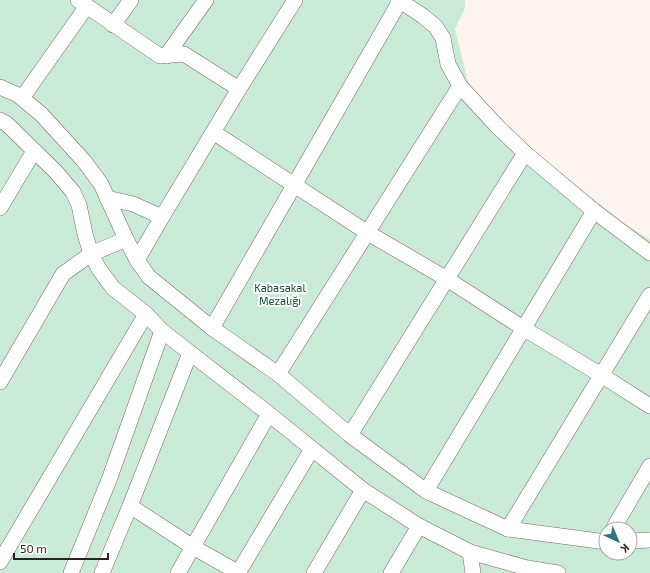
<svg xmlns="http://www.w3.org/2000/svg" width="650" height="573" viewBox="0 0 650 573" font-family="'Exo 2',sans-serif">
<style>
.green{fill:#c9ead6;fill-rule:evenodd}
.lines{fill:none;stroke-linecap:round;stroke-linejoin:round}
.minor-casing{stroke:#7b675c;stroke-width:16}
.minor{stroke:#fff;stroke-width:15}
.labels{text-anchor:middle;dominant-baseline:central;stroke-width:4;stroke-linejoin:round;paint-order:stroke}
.park-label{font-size:11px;fill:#0d5033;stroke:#fff}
</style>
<rect width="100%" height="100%" fill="#fdf4ef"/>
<path class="green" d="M0,0h465v8l-10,21 14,57 33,39 119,96 29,19v333h-650zM606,529h24v24h-24z"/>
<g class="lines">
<defs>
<g id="minor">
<path d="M78,0l82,56 24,-2 55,35"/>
<path d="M401,0l-1,1 23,15 13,11 7,11 5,26 12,22 36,39 29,28 69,58 56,42"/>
<path d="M113,25l18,-25"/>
<path d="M166,56l40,-56"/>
<path d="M0,87l18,8 23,19 43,47 17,23 25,55 11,21 12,17 63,51 66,46 72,61 76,56 82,38 98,13"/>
<path d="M22,98l65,-92"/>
<path d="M0,120l7,4 49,48 17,20 6,13 6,29 6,20 8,15 14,19 33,26 -146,248"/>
<path d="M213,132l155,101 79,46 76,49 78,47 49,31"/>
<path d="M107,198l26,6 29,13 77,-128 56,-89"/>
<path d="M0,208l34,-57"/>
<path d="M137,260l25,-43"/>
<path d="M212,328l188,-327 -2,-1"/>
<path d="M162,331l107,83 94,76 56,36 51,26 57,16 31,5"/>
<path d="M278,374l182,-288"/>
<path d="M0,382l63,-108 28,-20 35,-15"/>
<path d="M350,435l175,-282"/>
<path d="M426,491l168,-280"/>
<path d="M130,506l63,41 46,26"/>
<path d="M508,529l142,-234"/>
<path d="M613,529l37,-63"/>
<path d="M630,541l20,-1"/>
<path d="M470,552l3,21"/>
<path d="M71,573l38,-93 53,-149 -16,-17"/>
<path d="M102,573l28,-67 60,-153"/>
<path d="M178,573l91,-159"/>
<path d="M238,573l74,-124"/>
<path d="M314,573l49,-83"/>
<path d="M391,573l28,-47"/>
</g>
</defs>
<use href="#minor" class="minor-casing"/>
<use href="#minor" class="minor"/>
</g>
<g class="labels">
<g class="park-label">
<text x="280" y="287">Kabasakal<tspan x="280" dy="13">Mezalığı</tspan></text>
</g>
</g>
<g transform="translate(618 541) rotate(136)"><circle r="19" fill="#ffffff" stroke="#aaa7a5"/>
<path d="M0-3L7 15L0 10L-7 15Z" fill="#2d7778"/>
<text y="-6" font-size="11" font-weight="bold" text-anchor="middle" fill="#2b231e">K</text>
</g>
<path d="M14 553v6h94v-6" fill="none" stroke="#2b231e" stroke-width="2"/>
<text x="20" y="553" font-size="12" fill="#2b231e" stroke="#ffffff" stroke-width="3" paint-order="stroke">50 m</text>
</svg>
